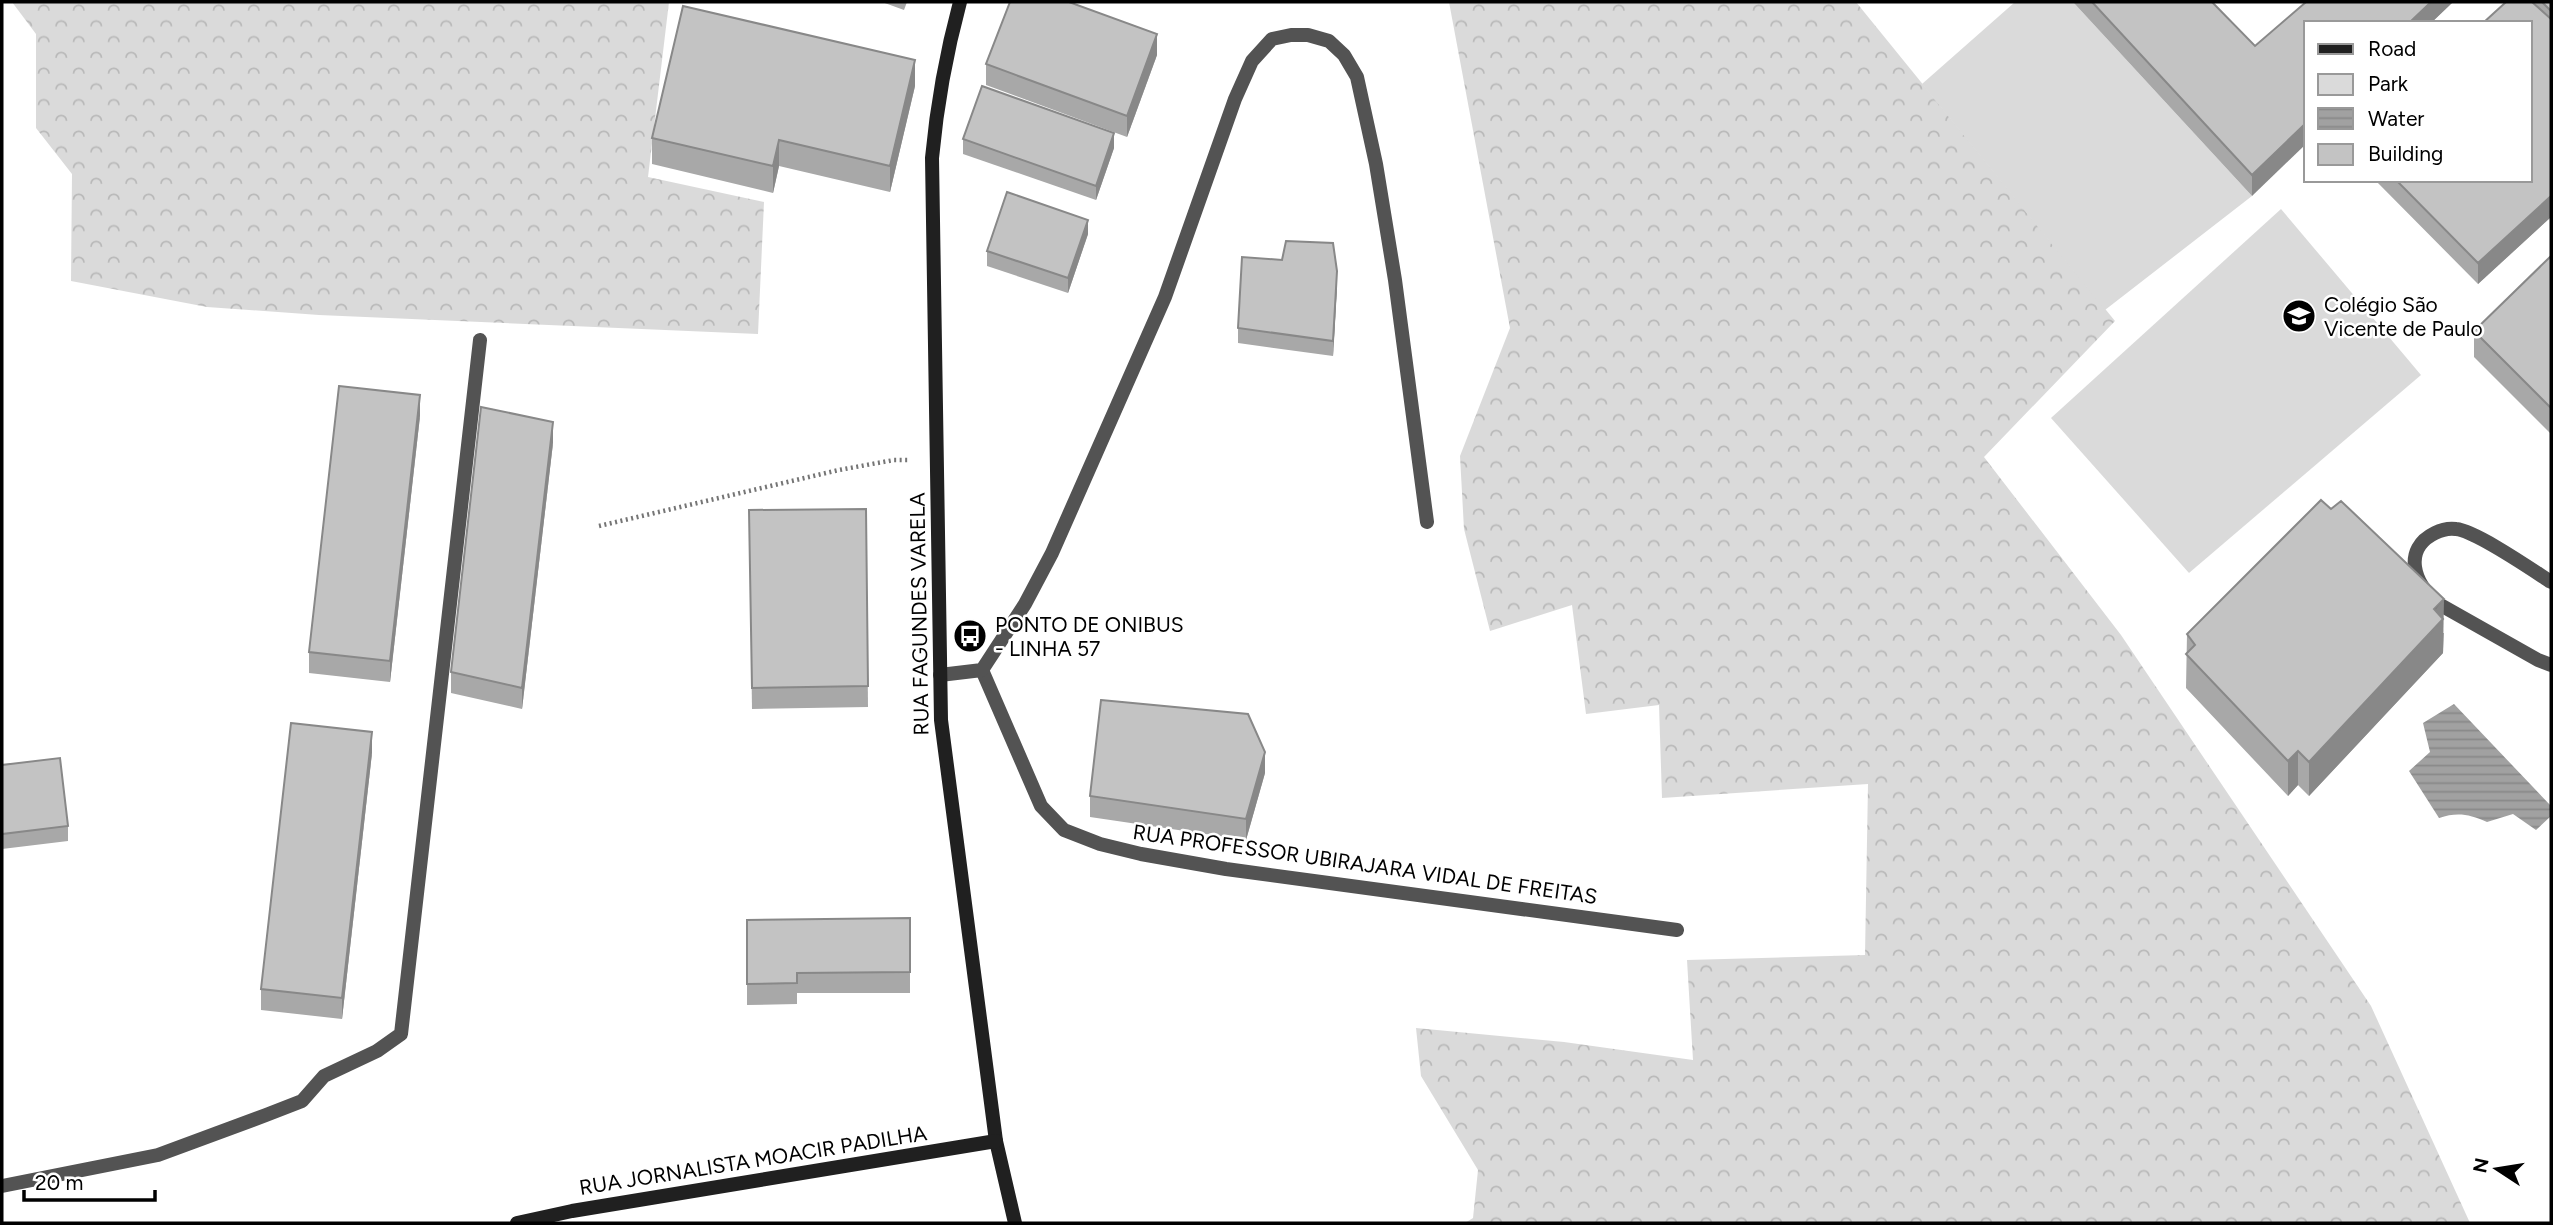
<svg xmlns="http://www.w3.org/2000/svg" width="2553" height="1225" viewBox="0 0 2553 1225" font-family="Figtree,sans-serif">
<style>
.forest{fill:url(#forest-crowns)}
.green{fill:#dadada}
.water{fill:url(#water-rules)}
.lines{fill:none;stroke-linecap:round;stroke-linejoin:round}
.path{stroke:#757575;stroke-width:4.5;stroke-dasharray:2 3.5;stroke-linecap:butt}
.lane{stroke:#535353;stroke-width:14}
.street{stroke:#535353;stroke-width:14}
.secondary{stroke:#202020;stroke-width:14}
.wall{fill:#a8a8a8}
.shaded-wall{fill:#888}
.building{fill:#c3c3c3;stroke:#888;stroke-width:2}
.labels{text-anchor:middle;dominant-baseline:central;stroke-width:5;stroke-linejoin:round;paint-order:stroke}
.poi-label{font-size:21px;fill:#000;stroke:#fff;text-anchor:start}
.street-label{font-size:21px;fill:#000;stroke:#fff}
</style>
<defs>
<pattern id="forest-crowns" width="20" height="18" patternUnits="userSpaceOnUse" patternTransform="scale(1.75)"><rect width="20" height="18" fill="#dadada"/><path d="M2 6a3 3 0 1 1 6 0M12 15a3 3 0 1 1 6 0" fill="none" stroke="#b9b9b9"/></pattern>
<pattern id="water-rules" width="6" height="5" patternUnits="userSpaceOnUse" patternTransform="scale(1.75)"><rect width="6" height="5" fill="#a1a1a1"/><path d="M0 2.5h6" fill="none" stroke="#898989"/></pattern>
</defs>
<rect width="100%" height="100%" fill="#fff"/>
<g class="forest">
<path d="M12,2h657l-21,175 116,25 -6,132 -439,-19 -112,-8 -136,-26 1,-107 -36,-46v-94z"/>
<path d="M1449,2h407l259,319 -131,136 137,178 250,371 99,217h-1005l8,-5 5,-48 -57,-94 -5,-48 148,14 129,18 -6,-100 178,-5 3,-171 -206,14 -3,-93 -73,9 -14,-109 -82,26 -26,-102 -4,-73 50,-128z"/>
</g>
<g class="green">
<path d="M2015,2h58l179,194 -147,114 -183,-226z"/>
<path d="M2281,209l140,166 -232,198 -138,-155z"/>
</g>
<path class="water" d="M2454,704l97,102v10l-15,14 -23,-16 -26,8c-18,-8 -30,-10 -48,-4l-30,-47 21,-19 -7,-29z"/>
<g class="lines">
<path class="path" d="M599,526l240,-56 55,-10h15"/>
<g class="lane">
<path d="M2551,582c-20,-13 -75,-51 -95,-53 -7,-1 -15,1 -21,4 -33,16 -21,51 2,70l101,57 13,5"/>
<path d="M2,1186l156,-31 108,-40 36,-14 22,-25 53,-25 24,-17 79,-694"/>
</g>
<g class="street">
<path d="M982,670l59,136 23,24 36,14 41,10 85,15 451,61"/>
<path d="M940,675l42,-5 43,-66 27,-51 113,-256 70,-198 17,-38 20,-22 19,-4h17l21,6 15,14 13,22 19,87 19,116 32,242"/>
</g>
<g class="secondary">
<path d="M960,2c-14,52 -23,102 -28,156l9,562 55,421 19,82"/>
<path d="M517,1223l55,-12 424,-70"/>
</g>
</g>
<g class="wall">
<path d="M882,2h25l-3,8z"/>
<path d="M2073,2h139l43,44 51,-44h147l-22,21h-125l-54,173z"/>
<path d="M2506,2h45v215l-73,67 -103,-104h155z"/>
<path d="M1157,55l-30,82 -141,-52v-21z"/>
<path d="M915,86l-25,106 -111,-26 -6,27 -121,-29v-26z"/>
<path d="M963,139l151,9 -18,52 -133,-46z"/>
<path d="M1088,234l-20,59 -81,-27v-15z"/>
<path d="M2551,256v178l-77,-77v-26z"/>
<path d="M1337,286l-4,70 -95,-13v-15z"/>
<path d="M420,416l-30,266 -81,-9v-21z"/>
<path d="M553,443l-31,266 -71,-16v-21z"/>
<path d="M866,509l2,198 -116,2 -3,-199z"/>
<path d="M2444,633l-1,20 -134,143 -11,-11 -10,11 -102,-108 1,-54z"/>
<path d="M372,753l-30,266 -81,-9v-21z"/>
<path d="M2,765l66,61v15l-66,8z"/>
<path d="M1265,773l-19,67 -156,-23v-21z"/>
<path d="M910,918v75h-113v11l-50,1v-85z"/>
</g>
<g class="shaded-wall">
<path d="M2431,2h22l-22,21h-22z"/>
<path d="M1157,34v21l-30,82v-21z"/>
<path d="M915,60v26l-25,106v-26z"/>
<path d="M2306,123v21l-54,52v-21z"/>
<path d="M1114,133v15l-18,52v-14z"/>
<path d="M779,140v26l-6,27v-27z"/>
<path d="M2551,196v21l-73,67v-21z"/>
<path d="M1088,220v14l-20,59v-15z"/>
<path d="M1337,271v15l-4,70v-15z"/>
<path d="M420,395v21l-30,266v-21z"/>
<path d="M553,422v21l-31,266v-21z"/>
<path d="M2444,599l-1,54 -134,143v-34z"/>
<path d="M372,732v21l-30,266v-21z"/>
<path d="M2298,751v34l-10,11v-35z"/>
<path d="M1265,752v21l-19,67v-21z"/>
</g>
<g class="building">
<path d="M1010,2h59l88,32 -30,82 -141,-52z"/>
<path d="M2092,2h120l43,44 51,-44h125l-22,21h-103v100l-54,52z"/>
<path d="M2506,2h26l19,17v177l-73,67 -82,-83h134v-157h-47z"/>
<path d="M2542,2h9v9z"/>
<path d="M683,6l232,54 -25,106 -111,-26 -6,26 -121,-28z"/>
<path d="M982,86l132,47 -18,53 -133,-47z"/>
<path d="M1007,192l81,28 -20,58 -81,-27z"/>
<path d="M1286,241l47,2 4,28 -4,70 -95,-13 4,-71 40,3z"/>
<path d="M2551,256v152l-77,-77z"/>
<path d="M339,386l81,9 -30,266 -81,-9z"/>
<path d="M481,407l72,15 -31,266 -71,-16z"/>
<path d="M2321,500l10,9 10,-8 103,98 -10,10 9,10 -134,143 -11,-11 -10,10 -102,-107 9,-9 -8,-11z"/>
<path d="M866,509l2,177 -116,2 -3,-178z"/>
<path d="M1101,700l147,14 17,38 -19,67 -156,-23z"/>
<path d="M291,723l81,9 -30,266 -81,-9z"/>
<path d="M60,758l8,68 -66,8v-69z"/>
<path d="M910,918v54l-113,1v10l-50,1v-64z"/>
</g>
<defs>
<symbol id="school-disc" viewBox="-11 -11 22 22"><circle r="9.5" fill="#000" stroke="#fff"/><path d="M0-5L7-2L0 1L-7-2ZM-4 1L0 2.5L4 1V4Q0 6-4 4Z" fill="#fff"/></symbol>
<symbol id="bus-disc" viewBox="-11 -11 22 22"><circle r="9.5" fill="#000" stroke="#fff"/><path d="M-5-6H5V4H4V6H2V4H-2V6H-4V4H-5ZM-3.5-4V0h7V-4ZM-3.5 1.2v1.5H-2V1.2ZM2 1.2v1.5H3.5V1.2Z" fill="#fff"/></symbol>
</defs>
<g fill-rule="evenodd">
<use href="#school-disc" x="2280" y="297" width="38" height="38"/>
<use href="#bus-disc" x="951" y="617" width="38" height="38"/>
</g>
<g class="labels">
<g class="poi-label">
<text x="2324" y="304">Colégio São<tspan x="2324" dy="24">Vicente de Paulo</tspan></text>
<text x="995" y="624">PONTO DE ONIBUS<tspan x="995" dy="24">- LINHA 57</tspan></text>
</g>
<g class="street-label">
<text transform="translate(919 614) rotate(-91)">RUA FAGUNDES VARELA</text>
<text transform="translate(1365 864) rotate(8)">RUA PROFESSOR UBIRAJARA VIDAL DE FREITAS</text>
<text transform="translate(753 1160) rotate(-9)">RUA JORNALISTA MOACIR PADILHA</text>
</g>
</g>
<rect width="2553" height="1225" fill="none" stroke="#000000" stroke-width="7"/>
<rect x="2304" y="21" width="228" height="161" fill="#ffffff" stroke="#999999" stroke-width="2"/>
<rect x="2318" y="44" width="35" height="10" fill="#202020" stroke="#999999" stroke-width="2"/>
<text x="2368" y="56" font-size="21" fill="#000000">Road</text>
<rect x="2318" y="74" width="35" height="21" fill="#dadada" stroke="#999999" stroke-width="2"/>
<text x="2368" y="91" font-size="21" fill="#000000">Park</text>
<rect x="2318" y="108" width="35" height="21" fill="url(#water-rules)" stroke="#999999" stroke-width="2"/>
<text x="2368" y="126" font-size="21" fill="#000000">Water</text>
<rect x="2318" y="144" width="35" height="21" fill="#c3c3c3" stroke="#999999" stroke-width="2"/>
<text x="2368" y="161" font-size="21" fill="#000000">Building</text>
<g transform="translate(2497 1169) rotate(282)" stroke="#ffffff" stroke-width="5" paint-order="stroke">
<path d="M0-5L12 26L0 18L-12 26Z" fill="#000000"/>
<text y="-10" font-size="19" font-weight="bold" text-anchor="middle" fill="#000000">N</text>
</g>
<path d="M24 1190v10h131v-10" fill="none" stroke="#000000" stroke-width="3.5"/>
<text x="35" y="1190" font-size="21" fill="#000000" stroke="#ffffff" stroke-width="5" paint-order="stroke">20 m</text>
</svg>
